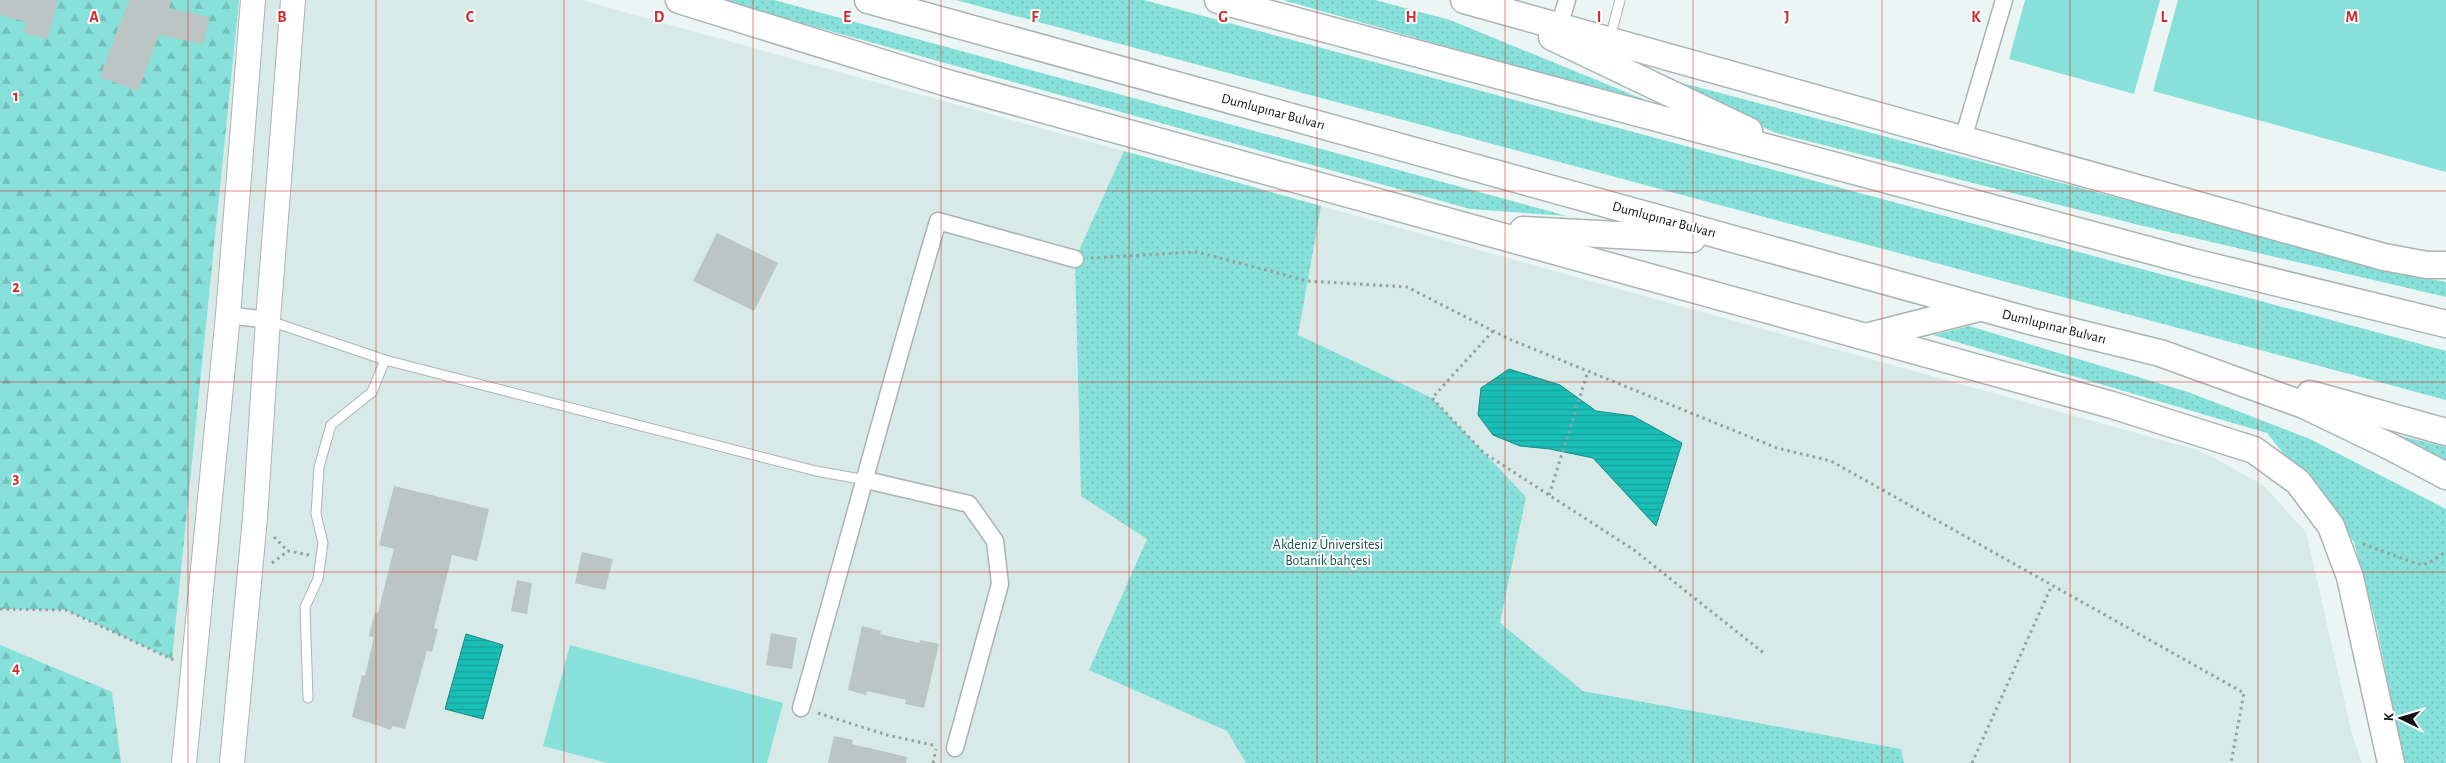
<svg xmlns="http://www.w3.org/2000/svg" width="2446" height="763" viewBox="0 0 2446 763" font-family="'Alegreya Sans',sans-serif">
<style>
.built{fill:#d7eae8}
.green{fill:url(#green-dots)}
.forest{fill:url(#forest-firs)}
.pitch{fill:#87e0d9}
.water{fill:url(#water-rules);stroke:#168b85}
.building{fill:#bbc5c4}
.lines{fill:none;stroke-linecap:round;stroke-linejoin:round}
.lane-casing{stroke:#abb4b3;stroke-width:11}
.street-casing{stroke:#abb4b3;stroke-width:19}
.secondary-casing{stroke:#abb4b3;stroke-width:26}
.primary-casing{stroke:#abb4b3;stroke-width:29}
.path{stroke:#989f9e;stroke-width:3;stroke-dasharray:2.5 4;stroke-linecap:butt}
.lane{stroke:#fff;stroke-width:9}
.street{stroke:#fff;stroke-width:16}
.secondary{stroke:#fff;stroke-width:24}
.primary{stroke:#fff;stroke-width:26}
.grid{fill:none;stroke:#d62828;stroke-width:1;stroke-opacity:0.55}
.labels{text-anchor:middle;dominant-baseline:central;stroke-width:4;stroke-linejoin:round;paint-order:stroke}
.street-label{font-size:14px;fill:#0f1312;stroke:#fff}
.park-label{font-size:14px;fill:#14524e;stroke:#fff}
.grid-label{font-size:16px;text-anchor:middle;font-weight:bold;fill:#d62828;stroke:#fff;stroke-width:4;stroke-linejoin:round;paint-order:stroke}
</style>
<defs>
<pattern id="green-dots" width="8" height="8" patternUnits="userSpaceOnUse" patternTransform="scale(1.25)"><rect width="8" height="8" fill="#87e0d9"/><path d="M2 2h.1M6 6h.1" fill="none" stroke="#73bfb9" stroke-width="1.8" stroke-linecap="round"/></pattern>
<pattern id="forest-firs" width="22" height="20" patternUnits="userSpaceOnUse" patternTransform="scale(1.25)"><rect width="22" height="20" fill="#87e0d9"/><path d="M5 1l3.5 6h-7zM16 11l3.5 6h-7z" fill="#73bfb9"/></pattern>
<pattern id="water-rules" width="6" height="5" patternUnits="userSpaceOnUse" patternTransform="scale(1.25)"><rect width="6" height="5" fill="#19beb6"/><path d="M0 2.5h6" fill="none" stroke="#16a29b"/></pattern>
</defs>
<rect width="100%" height="100%" fill="#ebf5f4"/>
<path class="built" d="M0,0h581l1620,451 62,34 43,47 46,202 10,29h-2362z"/>
<g class="green">
<path d="M719,0h55l793,216 -97,-7z"/>
<path d="M956,0h188l1302,351v49z"/>
<path d="M1283,0h92l75,20 222,91z"/>
<path d="M1648,74l762,201 36,7v15l-307,-72 -363,-92z"/>
<path d="M1124,151l197,55 -23,129 134,63 94,99 -26,126 83,68 318,58 3,14h-658l-19,-32 -138,-61 58,-131 -66,-43 -6,-237z"/>
<path d="M1969,326l219,66 122,47 136,70v254h-42l-28,-140 -22,-81 -87,-109 -334,-98z"/>
<path d="M2381,431l65,16v19z"/>
</g>
<g class="forest">
<path d="M0,0h239l-67,659 -106,-49 -66,-1z"/>
<path d="M0,645l112,47 9,71h-121z"/>
</g>
<g class="pitch">
<path d="M2025,0h135l-26,94 -125,-35z"/>
<path d="M2178,0h268v172l-293,-81z"/>
<path d="M570,645l213,58 -16,60h-160l-64,-17z"/>
</g>
<g class="water">
<path d="M1509,369l51,16 36,26 37,5 49,27 -26,83 -63,-68 -43,-9 -30,-3 -27,-11 -15,-20 3,-27z"/>
<path d="M466,634l37,11 -20,74 -38,-10z"/>
</g>
<g class="building">
<path d="M0,0h58l-10,39 -24,-6 2,-11 -26,-7z"/>
<path d="M129,0h43l-3,8 40,9 -5,27 -45,-9 -21,56 -38,-14z"/>
<path d="M717,233l61,30 -24,48 -61,-30z"/>
<path d="M394,486l95,23 -12,52 -25,-6 -18,73 4,1 -6,23 -5,-1 -22,78 -13,-3 -1,4 -39,-13 10,-42 3,1 9,-39 -5,-1 6,-24 3,1 16,-64 -15,-4z"/>
<path d="M582,552l31,7 -8,31 -30,-7z"/>
<path d="M517,580l15,3 -5,31 -16,-3z"/>
<path d="M862,626l19,5 -1,3 39,9 1,-3 19,4 -15,64 -19,-4 1,-4 -39,-9 -1,4 -18,-5z"/>
<path d="M771,633l26,5 -5,31 -26,-4z"/>
<path d="M834,736l19,4 -1,4 55,13 -1,6h-78z"/>
</g>
<g class="lines">
<defs>
<g id="lane">
<path d="M1610,38l10,-38"/>
<path d="M270,321l115,39 431,111 50,9"/>
<path d="M308,698l-3,-91 13,-28 5,-36 -7,-29 3,-47 12,-42 41,-33 13,-32"/>
</g>
<g id="street">
<path d="M1559,27l8,-27"/>
<path d="M1963,139l41,-139"/>
<path d="M228,315l40,5"/>
<path d="M866,480l103,24 26,37 5,43 -45,164"/>
<path d="M801,708c46,-162 89,-325 137,-487l137,38"/>
</g>
<g id="secondary">
<path d="M184,763l44,-448 25,-315"/>
<path d="M232,763l23,-245 13,-198 25,-320"/>
</g>
<g id="primary">
<path d="M679,0l268,83 1165,322 142,45 44,32 33,44 19,51 41,186"/>
<path d="M868,0l1162,321 130,32 144,52 85,41 57,30"/>
<path d="M1218,0l975,262 253,62"/>
<path d="M1464,0l920,257 43,8h19"/>
<path d="M1552,37l197,94"/>
<path d="M1523,230l169,9"/>
<path d="M1869,336l110,-28"/>
<path d="M2310,394l136,38"/>
</g>
</defs>
<use href="#lane" class="lane-casing"/>
<use href="#street" class="street-casing"/>
<use href="#secondary" class="secondary-casing"/>
<use href="#primary" class="primary-casing"/>
<g class="path">
<path d="M1091,258l106,-6 111,29 99,6 102,52 268,109 54,13 413,232 -13,70"/>
<path d="M1493,331l-61,67 52,55 150,97 131,104"/>
<path d="M1549,495l39,-124"/>
<path d="M274,537l14,14"/>
<path d="M2363,544l54,20h10l19,-12"/>
<path d="M272,563l16,-12 21,4"/>
<path d="M0,609l66,1 108,50"/>
<path d="M818,713l69,22 50,11"/>
<path d="M933,763l3,-14"/>
<path d="M1972,763l80,-178"/>
</g>
<use href="#lane" class="lane"/>
<use href="#street" class="street"/>
<use href="#secondary" class="secondary"/>
<use href="#primary" class="primary"/>
</g>
<path class="grid" d="M188,0v763M376,0v763M564,0v763M753,0v763M941,0v763M1129,0v763M1317,0v763M1505,0v763M1693,0v763M1882,0v763M2070,0v763M2258,0v763M0,191h2446M0,382h2446M0,572h2446"/>
<g class="labels">
<g class="street-label">
<text transform="translate(1273 112) rotate(15)">Dumlupınar Bulvarı</text>
<text transform="translate(1664 220) rotate(15)">Dumlupınar Bulvarı</text>
<text transform="translate(2054 327) rotate(14)">Dumlupınar Bulvarı</text>
</g>
<g class="park-label">
<text x="1328" y="545">Akdeniz Üniversitesi<tspan x="1328" dy="16">Botanik bahçesi</tspan></text>
</g>
</g>
<g class="grid-label">
<text x="94" y="22">A</text>
<text x="282" y="22">B</text>
<text x="470" y="22">C</text>
<text x="659" y="22">D</text>
<text x="847" y="22">E</text>
<text x="1035" y="22">F</text>
<text x="1223" y="22">G</text>
<text x="1411" y="22">H</text>
<text x="1599" y="22">I</text>
<text x="1787" y="22">J</text>
<text x="1976" y="22">K</text>
<text x="2164" y="22">L</text>
<text x="2352" y="22">M</text>
<text x="16" y="101">1</text>
<text x="16" y="292">2</text>
<text x="16" y="483">3</text>
<text x="16" y="673">4</text>
</g>
<g transform="translate(2401 718) rotate(275)" stroke="#ffffff" stroke-width="4" paint-order="stroke">
<path d="M0-4L9 19L0 12L-9 19Z" fill="#0f1312"/>
<text y="-8" font-size="14" font-weight="bold" text-anchor="middle" fill="#0f1312">K</text>
</g>
</svg>
